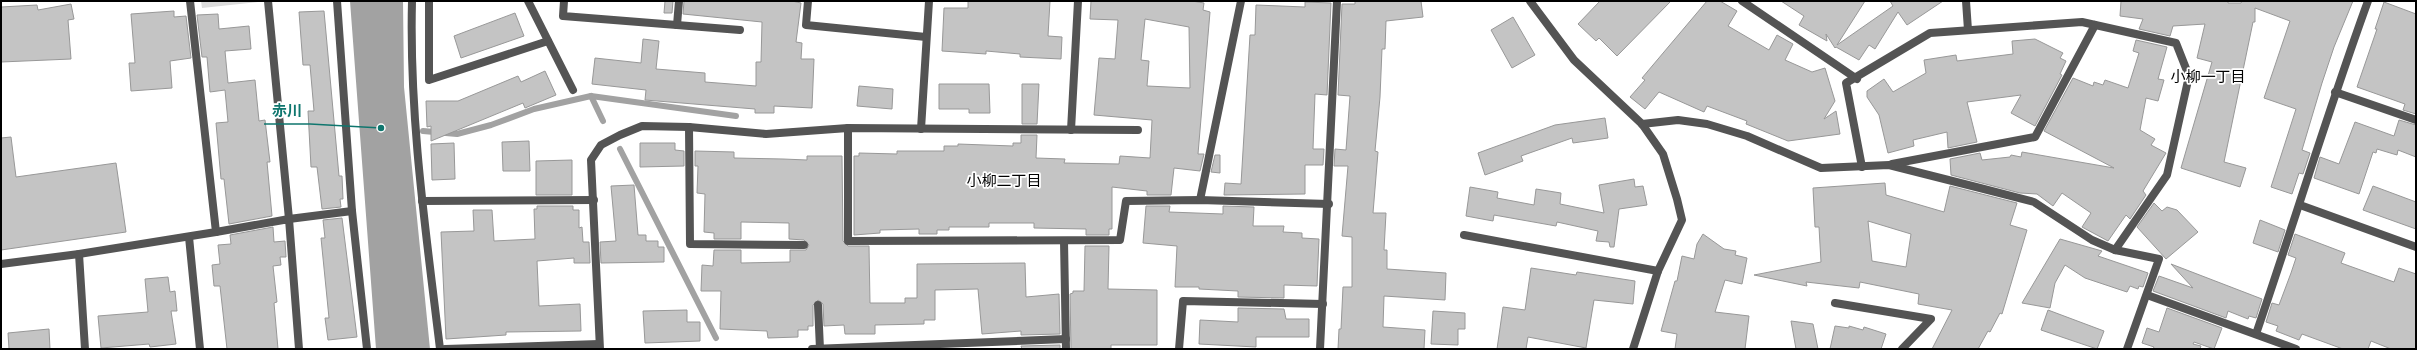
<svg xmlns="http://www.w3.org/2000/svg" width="2417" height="350" viewBox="0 0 2417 350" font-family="Cabin,'Noto Sans JP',sans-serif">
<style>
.green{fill:#dbdbdb}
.water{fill:#a2a2a2}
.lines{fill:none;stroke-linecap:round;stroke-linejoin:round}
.stream{stroke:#a2a2a2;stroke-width:6}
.building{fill:#c4c4c4;stroke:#989898;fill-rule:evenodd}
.street{stroke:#545454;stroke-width:8}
.labels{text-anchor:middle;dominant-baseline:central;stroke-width:3.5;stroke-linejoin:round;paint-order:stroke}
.neighbourhood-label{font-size:15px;fill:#000;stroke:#fff}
.leader{fill:none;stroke:#0f766e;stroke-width:1.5}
.callout-dot{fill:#0f766e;stroke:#fff;stroke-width:1.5}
.callout-label{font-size:15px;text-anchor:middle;font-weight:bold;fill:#0f766e;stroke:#fff;stroke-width:3.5;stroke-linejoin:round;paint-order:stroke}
</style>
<rect width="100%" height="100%" fill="#fff"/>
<path class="green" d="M201,1h57v1l-56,6z"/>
<path class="water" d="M350,1h53l1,86 26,262h-54z"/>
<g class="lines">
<g class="stream">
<path d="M591,96l12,25"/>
<path d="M423,131l34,3 34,-9 43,-16 57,-13 145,20"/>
<path d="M620,149l96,189"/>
</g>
</g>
<g class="building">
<path d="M665,1h8l-1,12h-8z"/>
<path d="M684,1h108l9,2 -5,39 6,1 -1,16h13l-2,49 -38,-2v7h-19v-4l-110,-9 1,-10 -54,-6 3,-26 46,5 2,-24 16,2 -3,28 49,4v9l51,4v-24h5l1,-40 -79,-8z"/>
<path d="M968,1h82l-2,35 14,1 -1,22 -41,-2v-3l-34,-3v3l-44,-3 2,-43h24z"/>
<path d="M1091,1h101l12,2 -1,7 7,2 -12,142h6l-4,17 -26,-3 -3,27h-24v-4l-35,-4v42h-3v6h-23v-6l-52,-1v-5h-45v4h-40v3h-12v4h-18v-5l-39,1v3l-26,2v-79h5v-3l38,1v-3h47v-5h14v-2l55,2v-3h8v-8h16l-1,23 29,1 -1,4 55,1 1,-8 30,2 2,-38 -58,-5 5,-57 16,1 3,-39 -28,-1zM1145,19l44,8 1,61 -43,-2 2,-25 -8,-1z"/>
<path d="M1355,1h66l2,16 -37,4 -1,28h-3l-2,48 -5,54 3,1 -5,61h13l-2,37h3v19l59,4 -1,27 -61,-4 -1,31 42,3 -1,19h-86l1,-20h2l2,-42h9v-50l-10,-1 6,-70h-14l1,-17 11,1 4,-54 -12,-1 4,-91h13z"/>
<path d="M1600,1h71l-54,55 -18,-18 -3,3 -18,-17z"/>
<path d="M1707,1h13l17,10 -9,15 41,24 8,-15 16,9 -8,16 27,12 13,-4 10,33 -11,18 12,-8 4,23 -52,7 -42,-17 1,-3 -40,-15 -3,6 -45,-20 -14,17 -15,-12 15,-17 -3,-2z"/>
<path d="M1781,1h84l-28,44 56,-39 -3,-5h53l-36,24 -9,-13 -23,37 -6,-4 -10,15 -23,-13 -1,1 -9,-14 1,7 -28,-16 5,-9z"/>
<path d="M2121,1h107v2h13l1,-2h111l-19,46 -12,36 -20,67 8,3 -7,21 -4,-1 -7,21 -21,-7 25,-78 -32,-11 26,-77 -35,-13v14h-2l-29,140 22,6 -6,19 -59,-19 31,-106 -15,-4 8,-34 -32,2 -3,10 -31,-7 4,-10 -23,-3z"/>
<path d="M1305,2l26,1 -4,92 -12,-1 -2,55h11l-1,16h-18v29l-81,1 1,-12 16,1 9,-149h5l1,-30 49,2z"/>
<path d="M2384,2l32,12v100l-13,-4 2,-6 -48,-17 20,-58h-2z"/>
<path d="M71,4l3,15 -6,1 3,39 -70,3v-55l36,-2 1,5z"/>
<path d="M174,11v6l12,-1 5,42 -21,3 2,27 -41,3 -2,-28h6l-4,-49z"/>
<path d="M324,11l15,165h3l1,23h-3l1,8 -19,2 -5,-42h-6l-3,-56h6l-4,-46h-7l-4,-53z"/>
<path d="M515,13l9,23 -63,22 -7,-22z"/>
<path d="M218,14l1,15 30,-3 2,23 -26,2 3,32 27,-3 4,41 6,-1 5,42h-3l5,54 -43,8 -5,-45h-3l-5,-56 12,-1 -3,-32 -15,2 -3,-35h-5l-5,-42z"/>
<path d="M1513,17l22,38 -23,13 -21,-38z"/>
<path d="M2035,39l28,14 -3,5 6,3 -6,13 2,1 -27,51 -24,-13 10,-18 -54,7 10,40 -29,6 -1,-16 -34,8 1,6 -26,7 -9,-38 -12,-18v-6l17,-12 9,13 33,-19 -2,-13 32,-5 1,6 56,-7 -1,-13z"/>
<path d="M2136,40l31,7 -9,32 6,1 -6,21 -12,-3 -6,32 15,9 -4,6 15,8 -23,38 3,4 -16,24 -4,-4 -18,26 -26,-14 9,-14 -29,-20 -9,13 -16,-12 -17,-1 -69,-18 -1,-16 30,-6 2,7 28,-3 1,-2 10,2 1,-5 92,16 -70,-37 29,-53 20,8 1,-4 9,3 2,-5 23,8 11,-35 -6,-2z"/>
<path d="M545,71l11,24 -31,13 -2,-5 -92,38v-15l-4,1 -1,-26h32l60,-25 3,6z"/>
<path d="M939,84h50l1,29h-21v-4h-30z"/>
<path d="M1022,84h17l-2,40h-15z"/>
<path d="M859,86l34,3 -1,20 -35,-3z"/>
<path d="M1605,118l3,20 -35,5 -1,-5 -51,18 2,5 -38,14 -7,-22 77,-28z"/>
<path d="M2399,120l17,5v32l-18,-7 -1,5 -20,-6 -1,4 -3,-1 -14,42 -45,-16 6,-21 19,7 16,-42 39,14z"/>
<path d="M11,137l5,40 100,-14 10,69 -125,18v-112z"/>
<path d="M529,141l1,30h-27l-1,-29z"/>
<path d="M454,143l1,36 -23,1 -1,-36z"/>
<path d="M640,143h35v7l9,1v15l-44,1z"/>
<path d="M695,151l39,1v6l49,1 24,1v-4h35l1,85 5,5h21l1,57h35v-5h12v-34l108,-1 1,34 33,-3 1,40 -39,1v-4l-39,3 -4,-45 -43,1v30h-11v4l-49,1v9h-30l-1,-9 -20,1 -1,-22 -5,-4 -5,5v21h-5v4h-10v7l-30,1 -1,-7 -47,-2 1,-38h-20l1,-26 11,1 1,-16h27v13l49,-1v-12h16l3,-5 -5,-5 -15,-1v-16l-48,-1v17h-27v-6l-10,-1 1,-38 -8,-1 1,-27h-3z"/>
<path d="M1215,155h5v18l-9,-1z"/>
<path d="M572,160v35h-36v-34z"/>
<path d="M1634,179l1,8 8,-1 4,19 -28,4 -5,38h-4l-1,-5 -13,-1 2,-10 -41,-9 -1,4 -62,-11 -1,6 -27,-5 4,-29 28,5 -1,6 37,7 2,-16 25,4 -1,11 44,9 -5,-28z"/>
<path d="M1885,183l1,12 58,17 6,-26 67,17 -7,22 17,5 -25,84 -2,-1 -10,19 -2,-1 -10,18h-46l20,-39 -34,-6 1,-10 -59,-12 -1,6 -53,-6 1,4 -53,-11 67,-13 -2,-35h-4l-2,-39zM1868,221l43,13 -5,33 -34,-6z"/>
<path d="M634,185l4,50h8v6h12v6h6v15l-63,1 -1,-21 16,-1 -5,-55z"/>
<path d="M2373,186l43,16v27l-53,-19z"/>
<path d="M2154,203l8,8 5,-4 10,3 21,22 -32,27 -29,-32z"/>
<path d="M537,206h36v4h6v18l3,-1 1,15h6l1,21h-16v-5l-37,3 2,45 41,-2 1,27 -75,1v3l-60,4 -5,-107 33,-1 -1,-21h19l2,31 41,-2 -1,-30h3z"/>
<path d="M1146,206h24l-1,6 54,2v-8l31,1 -1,19h31l-1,6 19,1v5l17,1 -2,47 -33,-1v13l-46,-1v-6l-39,-2v-2h-24l2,-41 -34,-3z"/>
<path d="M342,218l15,119 -29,3 -3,-22h4l-8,-80h4l-2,-18z"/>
<path d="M2260,220l25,10 -7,22 -25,-9z"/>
<path d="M273,227l1,15 11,-1 1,16h-6l1,8 -8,1 4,36 -3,1 4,46h-51l-7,-63h-6l-2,-21 8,-1 -2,-19 13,-1 -1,-9z"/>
<path d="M1703,234l21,15 12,2 -1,4 12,3 -5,26 -17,-4 -10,32 34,4 -4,33h-70l2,-15 -16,-3 14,-50h2l5,-25 12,3 3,-15z"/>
<path d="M2295,234l50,19 -4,10 53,19 5,-14 17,6v75h-25l-20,-8 -3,8h-25l-41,-15 -3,6 -23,-9 2,-5 -12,-4 6,-19 7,2 12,-32 5,-15 -8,-3z"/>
<path d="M2060,239l42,12 -4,5 50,17 -5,14 -4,-1 -1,3 -8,-3 -3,6 -42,-14 -20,-13 -10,18 -5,25 -28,-5z"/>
<path d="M1085,246h24l-1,43 49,1v55h-46v4h-40l-1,-55 3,-1v-2h11z"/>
<path d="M2171,264l91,35 -6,19 -7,-2 -1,3 -20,-8 -2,7 -73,-27 6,-15 34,12z"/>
<path d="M1531,268l45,7 1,-3 58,9 -2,23 -39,-4 -8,48 -58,-11 -2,12h-29l6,-42 22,3z"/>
<path d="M168,277l2,15 5,-1 2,20h-6l5,33 -26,3 -1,-3 -48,4 -3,-32 50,-4 -3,-33z"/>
<path d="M1238,308l46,1 2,10h23v18h-53v10l-57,-3 1,-24 38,2z"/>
<path d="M2167,308l55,20 -8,21 -20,-7 -1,2 8,2 -1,3h-47l1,-2 -12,-4 5,-15 12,4z"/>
<path d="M687,310v12h13v19l-55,2 -2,-32z"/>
<path d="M2048,310l56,21 -7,18 -56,-19z"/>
<path d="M1433,311l32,2v16h-7v16l-27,-1z"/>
<path d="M1791,321l22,3 5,25h-22z"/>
<path d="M1835,326l14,2v-2l14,4 1,-3 22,7 -5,15h-51z"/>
<path d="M49,329l1,20h-41l-1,-16z"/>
<path d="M1060,345v4h-38l-1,-3z"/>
</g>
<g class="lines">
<g class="street">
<path d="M268,1l21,218 63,-8"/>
<path d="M337,1l15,210 15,138"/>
<path d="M412,1c-3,116 14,232 28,348"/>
<path d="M429,1v79l119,-39"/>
<path d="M528,1l45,89"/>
<path d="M564,1l-1,15 177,14"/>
<path d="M808,1l-2,24 120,12"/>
<path d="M1530,1l44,59 68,64 21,30 14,45 5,21 -24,51 -25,78"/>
<path d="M1742,1l115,78"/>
<path d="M1966,1l2,29"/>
<path d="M677,25l2,-24"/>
<path d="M2335,92l81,28"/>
<path d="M1642,124l36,-4 29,4 40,12 74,32 68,-3 91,23 54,14 58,38 23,10 44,9 -32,90"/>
<path d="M689,127l1,117 114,1"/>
<path d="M848,128v113l272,-1 6,-39 74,-1 129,4"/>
<path d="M921,129l8,-128"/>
<path d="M1071,130l7,-129"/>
<path d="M1892,164l143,-27 60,-112"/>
<path d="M1862,167l-16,-84 84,-50 152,-11 94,21 13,33 -22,99 -52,75"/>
<path d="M1200,200l41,-199"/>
<path d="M422,201l172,-1"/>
<path d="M2300,205l116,42"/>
<path d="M216,232l73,-13 10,130"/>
<path d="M1464,235l194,36"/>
<path d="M189,237l11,112"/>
<path d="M1064,241l2,108"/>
<path d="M79,254l6,95"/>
<path d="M1,264l78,-10 137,-22 -26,-231"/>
<path d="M2147,295l149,54"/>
<path d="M1835,303l96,16 -29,30"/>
<path d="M818,305l2,44"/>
<path d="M2256,334c38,-111 72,-223 112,-333"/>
<path d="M445,349l154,-5"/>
<path d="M600,349l-9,-189 10,-15 19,-10 22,-9 47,1 77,7 82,-6 290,2"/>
<path d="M812,349l254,-10"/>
<path d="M1179,349l4,-48 140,3"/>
<path d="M1320,349l17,-348"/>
</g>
</g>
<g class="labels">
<g class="neighbourhood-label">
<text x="2208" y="77">小柳一丁目</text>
<text x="1004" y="181">小柳二丁目</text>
</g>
</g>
<path class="leader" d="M381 128L310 124H264"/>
<circle class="callout-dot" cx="381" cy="128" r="4"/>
<g class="callout-label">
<text x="287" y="116">赤川</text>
</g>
<rect width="2417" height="350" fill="none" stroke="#000000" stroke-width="4"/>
</svg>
